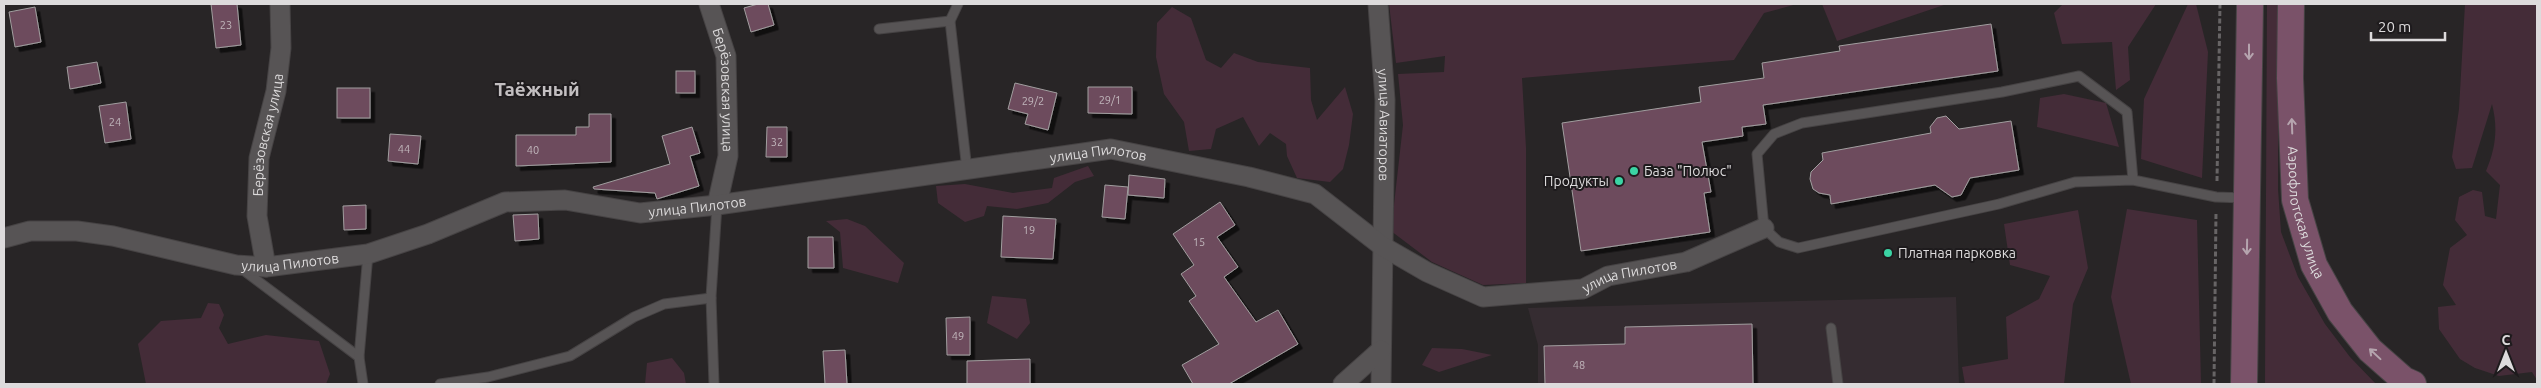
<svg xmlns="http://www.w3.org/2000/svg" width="2541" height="388" viewBox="0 0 2541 388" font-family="Ubuntu,sans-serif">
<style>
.built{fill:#352c31}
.green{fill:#442c38}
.building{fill:#6d4c5d;stroke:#a19e9f;filter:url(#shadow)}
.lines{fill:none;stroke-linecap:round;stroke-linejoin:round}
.service-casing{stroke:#464344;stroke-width:11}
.minor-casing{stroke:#464344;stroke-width:21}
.secondary-casing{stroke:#464344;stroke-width:28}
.path{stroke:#676465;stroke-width:3;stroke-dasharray:5 2.5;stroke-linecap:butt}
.service{stroke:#575455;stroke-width:9}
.minor{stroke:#575455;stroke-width:19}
.secondary{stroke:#7a5269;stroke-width:26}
.oneway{stroke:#b5a4ae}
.poi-dot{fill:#3bd4a4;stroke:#1e1b1d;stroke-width:2}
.labels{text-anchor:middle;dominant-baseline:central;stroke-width:4;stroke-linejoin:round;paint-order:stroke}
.number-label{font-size:11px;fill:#c1b7bc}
.street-label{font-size:14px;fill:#dddbdc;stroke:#1e1b1d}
.poi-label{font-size:14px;fill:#dddbdc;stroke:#1e1b1d;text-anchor:start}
.district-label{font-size:19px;font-weight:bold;fill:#c3bfc1;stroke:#1e1b1d}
</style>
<defs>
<filter id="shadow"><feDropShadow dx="4.5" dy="4.5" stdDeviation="0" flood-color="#0009"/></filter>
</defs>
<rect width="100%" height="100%" fill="#282526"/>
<path class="built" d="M1956,297l3,87h-421v-39l-10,-37z"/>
<g class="green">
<path d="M1389,4h408l-33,9 -30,47 -212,18 4,70v135l-43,2 -51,-23 -41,-31 12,-106 -5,-51 46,-2 1,-16 -49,7z"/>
<path d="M1822,4h125l-110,37z"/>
<path d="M2063,4h93l-28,43 2,33 -14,10 -4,-48 -50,2 -8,-31z"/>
<path d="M2188,4h8l12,48 -6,126 -61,-19 3,-60z"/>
<path d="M2267,4h11v185l3,43 17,45 27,47 25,33 26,27h-111z"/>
<path d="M2465,4h72v376l-5,-8 -33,4 -24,-8 -15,-9 -21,-30 -1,-22 18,-2 -13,-20 7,-37 17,-13 -12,-15 4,-23 14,-7 9,2 3,24 11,3 4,-34 -14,-14c10,-24 12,-43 6,-67l-20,64 -16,1 -4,-12 7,-48z"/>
<path d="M1172,7l19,11 15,42 15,8 13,-15 24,9 52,6 1,32 6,20 28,-33 8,27 -4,31 -6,24 -13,13 -33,-4 -10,-22 -1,-12 -16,-11 -11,13 -16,-29 -27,12 -5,20 -22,2 -5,-29 -20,-28 -8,-37 1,-34z"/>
<path d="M2064,94l42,9 13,44 -82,-20 3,-29z"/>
<path d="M1088,166l6,10 -19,6 -27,21 -31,6 -30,-3 -3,10 -19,6 -27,-19 -2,-17 29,-2 48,9 39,-5 2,-10z"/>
<path d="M2127,209l70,11 4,164h-70l-20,-87z"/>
<path d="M2078,210l10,58 -15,36 -9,80h-99l-3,-17 46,-8 -2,-42 33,-18 11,-23 -40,-11 -6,-41z"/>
<path d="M847,219l18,7 39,37 -6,20 -55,-15 -3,-36 -14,-11z"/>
<path d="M992,296l34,3 4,24 -13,16 -30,-16z"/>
<path d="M208,303l11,1 5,11 -5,13 9,16 38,-9 53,6 11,33 -4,10h-180l-8,-40 23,-23 40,-3z"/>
<path d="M1432,348l30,1 30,6 -53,17 -17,-7z"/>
<path d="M672,358l12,15 2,11h-41l2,-21z"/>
</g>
<g class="building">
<path d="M211,4h26l4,41 -25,3z"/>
<path d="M758,4h10l6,21 -23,7 -7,-24z"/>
<path d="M35,7l6,35 -26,5 -6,-35z"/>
<path d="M1991,24l7,47 -235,34 3,19 -24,3 1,9 -41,6 9,50 -7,1 6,39 -129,19 -19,-128 139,-21 -2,-15 65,-9 -2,-15 78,-12 -1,-5z"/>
<path d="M97,62l4,21 -31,6 -3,-22z"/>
<rect x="676" y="71" width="19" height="22"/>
<path d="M1015,83l42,10 -9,37 -23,-6 3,-10 -20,-5z"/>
<path d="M1088,87h44v27l-44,-1z"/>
<rect x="337" y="88" width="33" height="30"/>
<path d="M126,102l5,37 -26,4 -6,-37z"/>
<path d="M589,114h22v48l-95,4v-31h60v-8h13z"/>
<path d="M1946,116l13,13 52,-8 8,49 -49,8 -9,17 -9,2 -17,-12 -104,19 -1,-9 -11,-2 -6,-4 -3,-10 1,-7 12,-12 -1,-7 109,-20 -1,-6 7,-9z"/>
<path d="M692,127l8,26 -10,3 9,30 -42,13 -2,-6 -61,-4 -1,-2 77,-23 -8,-28z"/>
<path d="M767,127h20v30h-21z"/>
<path d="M390,134l31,2 -3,28 -30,-3z"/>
<path d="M1129,175l36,4 -1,19 -36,-3z"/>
<path d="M1105,185l23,2 -3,32 -23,-2z"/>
<path d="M1220,202l15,23 -18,12 21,30 -14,10 32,45 22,-12 20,34 -69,40h-36l-11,-19 37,-21 -30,-43 7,-5 -15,-22 13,-9 -21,-31z"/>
<path d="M366,205v24l-22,1 -1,-24z"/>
<path d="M538,214l1,25 -24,2 -2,-26z"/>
<path d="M1003,216l53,3 -3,40 -52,-2z"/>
<path d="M808,237h25l1,31h-26z"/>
<path d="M970,317v38h-23l-1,-37z"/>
<path d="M1752,324l1,60h-208l-1,-38 81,-2v-17z"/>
<path d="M845,350l2,34h-22l-2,-33z"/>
<path d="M1030,359v25h-63v-23z"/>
</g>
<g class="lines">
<defs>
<g id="service">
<path d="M958,4l-8,17 17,149"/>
<path d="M879,29l71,-8"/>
<path d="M2133,180l-6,-68 -48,-36 -77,16 -200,31 -28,11 -17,20 7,74 15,14 19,6 201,-44 76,-22 58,-2 83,17 29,1"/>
<path d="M242,269l117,88"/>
<path d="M1831,328l7,56"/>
<path d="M363,384l-4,-27 9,-103"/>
<path d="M440,384l48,-7 82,-21 64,-39 30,-13 47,-6"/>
<path d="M714,384l-3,-87 6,-92"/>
</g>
<g id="minor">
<path id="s1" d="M709,4l17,52 2,100 -11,49"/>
<path id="s2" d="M1378,4l7,96 -4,284"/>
<path id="s3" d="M4,238l26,-7h47l36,5 123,29 30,2 102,-13 60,-20 77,-32 60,-2 75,13 77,-8 394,-56 138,28 66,17 67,52 45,26 56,25 100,-8 25,-13 78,-14 78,-34"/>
<path id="s4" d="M266,267l-9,-51 2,-58 17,-67 5,-43 -1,-44"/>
<path d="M1343,384l38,-34"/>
</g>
<g id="secondary">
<path id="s5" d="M2291,4l-1,74 5,122 19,65 26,47 30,38 34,30 9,4"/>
<path d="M2244,384l6,-380"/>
</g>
</defs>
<use href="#service" class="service-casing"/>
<use href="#minor" class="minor-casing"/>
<use href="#secondary" class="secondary-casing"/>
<g class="path">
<path d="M2217,181l3,-177"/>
<path d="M2214,384l2,-172"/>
</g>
<use href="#service" class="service"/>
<use href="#minor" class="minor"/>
<use href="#secondary" class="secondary"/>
</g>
<defs><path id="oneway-shaft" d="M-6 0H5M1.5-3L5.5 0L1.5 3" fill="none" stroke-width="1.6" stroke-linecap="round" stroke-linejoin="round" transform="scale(1.25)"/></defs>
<g class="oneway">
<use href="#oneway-shaft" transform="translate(2249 52) rotate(90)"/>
<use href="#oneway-shaft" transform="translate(2292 126) rotate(-92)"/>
<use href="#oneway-shaft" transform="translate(2247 247) rotate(91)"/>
<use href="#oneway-shaft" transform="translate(2375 354) rotate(-137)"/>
</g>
<g class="poi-dot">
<circle cx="1634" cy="171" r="5"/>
<circle cx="1619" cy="181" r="5"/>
<circle cx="1888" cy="253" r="5"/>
</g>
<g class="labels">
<g class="number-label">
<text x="226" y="25">23</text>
<text x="1110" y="100">29/1</text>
<text x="1033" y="101">29/2</text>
<text x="115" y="122">24</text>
<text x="777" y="142">32</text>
<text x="404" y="149">44</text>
<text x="533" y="150">40</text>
<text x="1029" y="230">19</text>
<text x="1199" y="242">15</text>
<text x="958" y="336">49</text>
<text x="1579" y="365">48</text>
</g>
<g class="street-label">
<text stroke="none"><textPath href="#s1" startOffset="88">Берёзовская улица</textPath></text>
<text stroke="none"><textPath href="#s2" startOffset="121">улица Авиаторов</textPath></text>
<text stroke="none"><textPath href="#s4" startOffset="134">Берёзовская улица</textPath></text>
<text stroke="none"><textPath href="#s3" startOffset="1115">улица Пилотов</textPath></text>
<text stroke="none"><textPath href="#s3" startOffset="710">улица Пилотов</textPath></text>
<text stroke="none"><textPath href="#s5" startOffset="210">Аэрофлотская улица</textPath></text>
<text stroke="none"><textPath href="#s3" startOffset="291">улица Пилотов</textPath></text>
<text stroke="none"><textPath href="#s3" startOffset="1684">улица Пилотов</textPath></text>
</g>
<g class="poi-label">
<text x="1644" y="171">База "Полюс"</text>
<text x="1609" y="181" text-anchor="end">Продукты</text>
<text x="1898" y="253">Платная парковка</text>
</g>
<g class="district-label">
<text x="537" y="89">Таёжный</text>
</g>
</g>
<rect width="2541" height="388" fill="none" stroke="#dddbdc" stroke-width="10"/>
<g transform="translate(2506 353)" stroke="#1e1b1d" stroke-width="4" paint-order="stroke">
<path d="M0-4L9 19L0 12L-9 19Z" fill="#dddbdc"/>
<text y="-8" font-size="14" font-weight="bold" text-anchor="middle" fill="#dddbdc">С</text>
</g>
<path d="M2371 32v8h74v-8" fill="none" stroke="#dddbdc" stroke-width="2.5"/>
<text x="2378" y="32" font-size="15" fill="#dddbdc" stroke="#1e1b1d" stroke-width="4" paint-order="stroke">20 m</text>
</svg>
